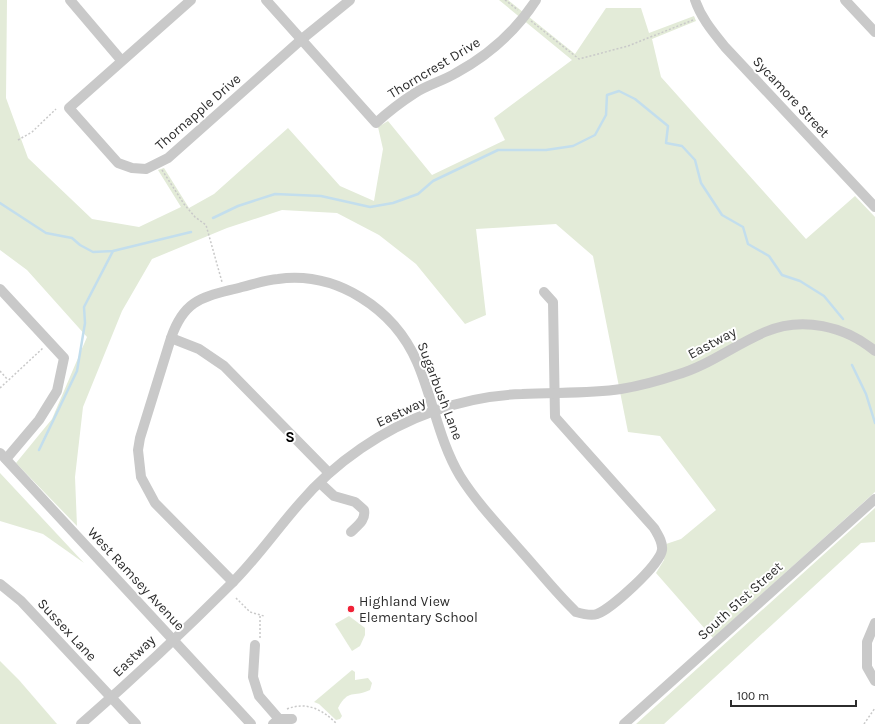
<svg xmlns="http://www.w3.org/2000/svg" width="875" height="724" viewBox="0 0 875 724" font-family="Karla,sans-serif">
<style>
.green{fill:#e3ebd8}
.lines{fill:none;stroke-linecap:round;stroke-linejoin:round}
.stream{stroke:#c3deed;stroke-width:2.5}
.path{stroke:#c9c9c9;stroke-width:1.5;stroke-dasharray:2 2;stroke-linecap:butt}
.minor{stroke:#c9c9c9;stroke-width:10}
.poi-dot{fill:#f02237;stroke:#fff;stroke-width:1.5}
.labels{text-anchor:middle;dominant-baseline:central;stroke-width:4;stroke-linejoin:round;paint-order:stroke}
.street-label{font-size:14px;fill:#2c2c2c;stroke:#fff}
.poi-label{font-size:14px;fill:#2c2c2c;stroke:#fff;text-anchor:start}
.neighbourhood-label{font-size:15px;font-weight:bold;fill:#000;stroke:#fff}
</style>
<rect width="100%" height="100%" fill="#fff"/>
<g class="green">
<path d="M0,0h7l-1,98 22,60 64,61 47,8 42,-20 -23,-37 6,-2 25,40 25,-14 74,-66 52,58 34,15 9,-52 -5,-22 10,-6 44,54 73,-35 -11,-22 78,-58 -73,-60h9l67,54 31,-46h35l8,25 45,-17 2,5 -44,18 9,38 145,162 49,-43 20,21v275l-162,146 -57,-65 8,-13 2,-16 15,-5 35,-29 -56,-74 -32,-4 -35,-176 -37,-32 -80,5 10,86 -21,9 -49,-60 -37,-29 -42,-22 -55,-3 -55,18 -75,31 -30,52 -39,96 -8,70 2,49 -61,-63 36,-44 35,-82 -60,-67 -27,-20z"/>
<path d="M0,473l84,90 -41,-29 -43,-13z"/>
<path d="M875,508v34l-14,1 -197,181h-28z"/>
<path d="M349,616l16,12v7l-5,11 -8,5 -17,-27z"/>
<path d="M0,661l19,19 38,44h-57z"/>
<path d="M352,670l3,2v8l13,-2 4,5 -2,7c-17,8 -21,-2 -32,18l4,8 -2,3 -4,1 -17,-16 -5,-2z"/>
</g>
<g class="lines">
<g class="stream">
<path d="M0,203l46,30 26,5 8,7 13,7 20,-1 78,-19"/>
<path d="M213,218l25,-12 37,-12 46,2 49,11 23,-4 25,-9 15,-13 65,-31h48l27,-4 22,-11 11,-20 1,-20 12,-4 16,8 33,27 -2,17 16,3 13,14 6,23 21,32 21,12 5,17 21,12 13,19 18,6 24,15 19,23"/>
<path d="M852,365l14,29 9,29"/>
<path d="M39,450l38,-79 8,-48 -1,-16 29,-56"/>
</g>
<g class="path">
<path d="M505,0l13,10"/>
<path d="M531,21l48,38 49,-13 65,-26"/>
<path d="M18,140l14,-8 24,-23"/>
<path d="M162,170l22,34 11,13 11,8 16,57"/>
<path d="M0,371l8,9"/>
<path d="M0,388l43,-40"/>
<path d="M236,598l14,14 14,4"/>
<path d="M260,638v-22"/>
<path d="M287,709c20,-8 36,1 50,15"/>
<path d="M864,724l11,-16"/>
</g>
<g class="minor">
<path d="M70,0l51,60"/>
<path d="M191,0l-122,108 49,55 14,5 14,1 22,-11 134,-119 48,-39"/>
<path d="M266,0l110,123c12,-11 25,-21 39,-30 12,-8 28,-12 41,-20 33,-18 60,-42 80,-73"/>
<path d="M695,0c6,18 18,32 30,47l150,160"/>
<path d="M845,0l30,32"/>
<path d="M0,289l64,69 -7,33 -18,29 -33,39"/>
<path d="M171,338l28,11 25,17 105,107"/>
<path d="M0,453l251,271"/>
<path d="M320,483l14,13 21,6 9,8c2,10 -6,15 -13,22"/>
<path d="M233,582l-78,-79 -14,-26 -3,-27 2,-12 31,-100c14,-41 34,-41 71,-51 12,-3 24,-7 36,-8 59,-8 116,30 139,83 16,37 22,79 43,114 17,27 40,51 61,75 18,20 35,42 55,61 7,2 15,4 21,2 14,-5 63,-49 65,-64 1,-8 -4,-15 -8,-22l-99,-111 -2,-115 -9,-10"/>
<path d="M0,584l21,17 115,123"/>
<path d="M875,623l-8,19v25l8,14"/>
<path d="M255,645l-2,32 6,19 20,23"/>
<path d="M81,724c52,-45 103,-93 152,-142 24,-24 44,-53 67,-79 35,-41 83,-74 134,-92 28,-10 59,-16 88,-17 33,-2 66,0 99,-5 18,-3 37,-8 55,-14 32,-9 58,-30 89,-43 37,-16 80,-6 110,19"/>
<path d="M273,724l6,-5h13"/>
<path d="M624,724l251,-225"/>
</g>
</g>
<circle class="poi-dot" cx="351" cy="609" r="4"/>
<g class="labels">
<g class="street-label">
<text transform="translate(434 68) rotate(-31)">Thorncrest Drive</text>
<text transform="translate(791 97) rotate(47)">Sycamore Street</text>
<text transform="translate(198 112) rotate(-41)">Thornapple Drive</text>
<text transform="translate(712 343) rotate(-28)">Eastway</text>
<text transform="translate(440 391) rotate(69)">Sugarbush Lane</text>
<text transform="translate(401 412) rotate(-25)">Eastway</text>
<text transform="translate(136 579) rotate(47)">West Ramsey Avenue</text>
<text transform="translate(740 601) rotate(-42)">South 51st Street</text>
<text transform="translate(67 630) rotate(47)">Sussex Lane</text>
<text transform="translate(134 656) rotate(-44)">Eastway</text>
</g>
<g class="poi-label">
<text x="359" y="601">Highland View<tspan x="359" dy="16">Elementary School</tspan></text>
</g>
<g class="neighbourhood-label">
<text x="290" y="437">S</text>
</g>
</g>
<path d="M731 700v6h125v-6" fill="none" stroke="#2c2c2c" stroke-width="2"/>
<text x="737" y="700" font-size="12" fill="#2c2c2c" stroke="#ffffff" stroke-width="3" paint-order="stroke">100 m</text>
</svg>
